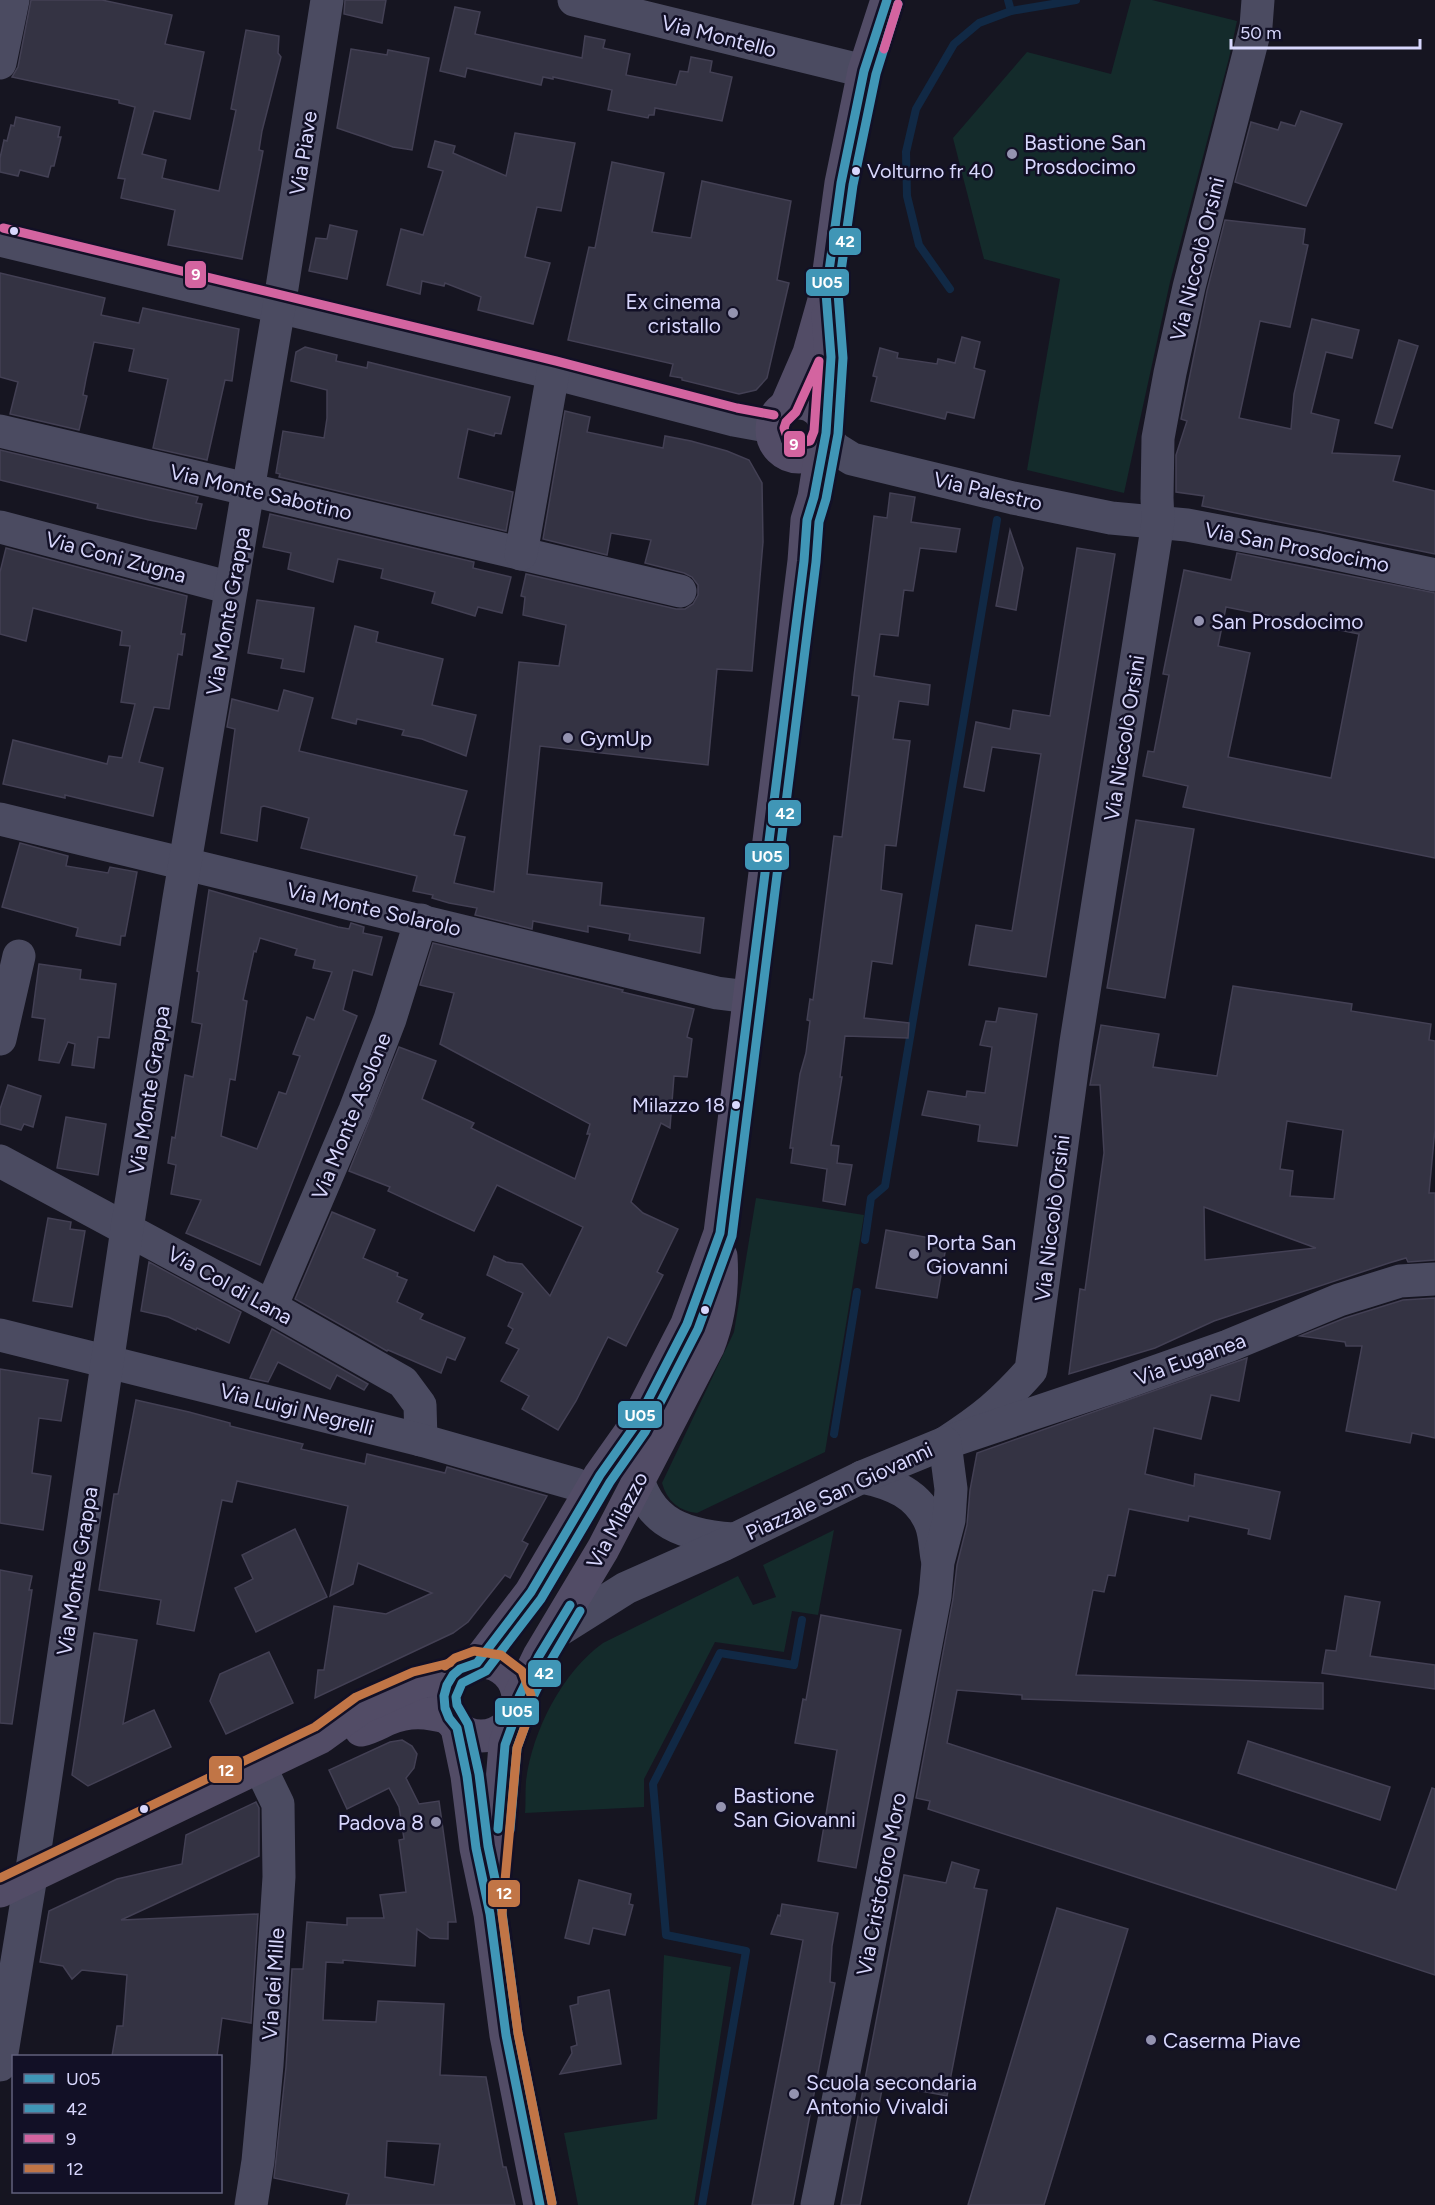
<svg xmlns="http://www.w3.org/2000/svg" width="1435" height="2205" viewBox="0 0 1435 2205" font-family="Figtree,sans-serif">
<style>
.green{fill:#142b2b}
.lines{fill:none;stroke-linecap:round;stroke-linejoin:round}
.stream{stroke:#112945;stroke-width:8}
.building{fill:#343343;stroke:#434054;stroke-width:1.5;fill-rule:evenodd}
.minor{stroke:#4b4b61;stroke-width:33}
.major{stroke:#524c66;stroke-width:33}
.bus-1-casing{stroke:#121026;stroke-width:14}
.bus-2-casing{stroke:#121026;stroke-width:14}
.bus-3-casing{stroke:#121026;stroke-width:14}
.bus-4-casing{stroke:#121026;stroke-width:14}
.bus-1{stroke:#4096b6;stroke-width:9}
.bus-2{stroke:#4096b6;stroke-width:9}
.bus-3{stroke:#d364a0;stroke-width:9}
.bus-4{stroke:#c17546;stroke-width:9}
.poi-dot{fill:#9493b0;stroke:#121026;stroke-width:2}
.bus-dot{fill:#d8d7fd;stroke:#121026;stroke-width:2}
.labels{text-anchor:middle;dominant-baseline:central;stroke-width:5;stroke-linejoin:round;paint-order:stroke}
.bus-label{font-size:20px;fill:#d8d7fd;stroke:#121026;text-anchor:start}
.street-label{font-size:21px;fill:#d8d7fd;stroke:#121026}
.poi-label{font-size:21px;fill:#d8d7fd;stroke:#121026;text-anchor:start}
.line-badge{stroke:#121026;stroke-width:2}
.badge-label{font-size:16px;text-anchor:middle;font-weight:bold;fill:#fff}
</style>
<rect width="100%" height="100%" fill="#161521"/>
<g class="green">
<path d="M1131,0h21l85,21 -8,37 -59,224 -46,211 -97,-23 33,-191 -76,-20 -31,-121 74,-86 84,22z"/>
<path d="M756,1198l108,17 -39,237 -128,61c-18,-2 -30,-12 -35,-30l72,-151z"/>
<path d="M834,1530l-16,85 -26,-4 -8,41 -69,-10 -71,137v28l-119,6c1,-10 0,-21 1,-32 6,-49 36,-109 77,-138l135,-67 15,29 23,-8 -13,-32z"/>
<path d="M664,1955l67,12 -37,238h-116l-14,-72 93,-14z"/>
</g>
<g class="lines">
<g class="stream">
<path d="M1008,0l3,11"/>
<path d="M950,289l-31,-44 -12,-49 -1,-44 10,-43 38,-65 25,-21 32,-12 65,-11"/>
<path d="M865,1240l6,-42 14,-12 112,-666"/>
<path d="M834,1434l23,-142"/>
<path d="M702,2205l44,-254 -80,-16 -13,-151 67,-131 74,12 8,-45"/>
</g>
</g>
<g class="building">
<path d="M31,0h71l70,15 -7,29 39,8 -14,67 -36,-8 -12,43 24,6 -4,18 57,13 17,-81 -5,-1 15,-79 33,6 -1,17 3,4 -19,74 -3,19 4,1 -21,108 -74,-14 7,-35 -54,-12 4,-19 -7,-1 17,-71 -16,-4v-3l-107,-23 6,-10z"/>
<path d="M345,0h41l-4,23 -38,-9z"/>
<path d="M455,7l25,5 -5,22 107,24 3,-22 20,4 -2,8 27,6 -4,21 50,10 4,-14 8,1 3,-15 21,4 -2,11 22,5 -10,44 -67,-13 -1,7h-5l-1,3 -40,-8 4,-20 -59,-13v2l-10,-2 -2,8 -74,-17 -2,9 -25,-6z"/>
<path d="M351,49l36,6 1,-5 41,8 -17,92 -19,-3 -56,-19z"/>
<path d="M1301,111l41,13 -36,82 -71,-24 16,-60 27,8 3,-8 14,4z"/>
<path d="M16,117l44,10 -2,10h3l-7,29h-3l-3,11 -28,-7 -2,6 -18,-4v-14l4,-18 3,1 4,-16 3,1z"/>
<path d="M515,133l60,10 -14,68 -24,-4 -12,50 25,6 -17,61 -55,-14 3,-13 -36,-14 -1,3 -22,-5 -2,13 -33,-9 14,-56 22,6 20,-64 -15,-4 7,-26 20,5 -2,7 53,23z"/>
<path d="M612,162l52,11 -12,59 39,6 11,-57 89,20 -14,79 12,3 -22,95 -11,12 -17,4 -57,-14v-2l-12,-2 3,-12 -105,-24 21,-93 6,1z"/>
<path d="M1225,220l80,9 -2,15 5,1 -18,82 -30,-6 -21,97 52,11 3,-35 18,-75 47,11 -7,28 -26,-6 -15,61 28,7 -7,33 68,3 -7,25 42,10v63l-233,-48 2,-10 -28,-4v-37l11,-34 -6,-2 26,-128z"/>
<path d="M330,225l27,6 -10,48 -38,-8 7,-33 11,1z"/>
<path d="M0,273l105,25 -4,17 38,8 4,-15 96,21 -7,52 -7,-1 -18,80 -54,-12 15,-69 -39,-8 5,-22 -40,-7 -8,37 -3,16 4,1 -8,34 -69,-16 8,-32 -18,-5z"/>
<path d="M962,337l18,5 -6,26 11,3 -11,47 -27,-6 -2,7 -74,-18 6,-24 -4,-1 7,-28 18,5 -1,5 40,6 1,-5 17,4z"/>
<path d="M1399,340l19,6 -26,82 -17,-5z"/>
<path d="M305,347l32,8 -1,6 31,7 1,-6 142,35 -9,37 -6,-1 -1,3 -26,-7 -10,49 55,14 -7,39 -227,-54 1,-3 -4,-1 7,-42 41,7 3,-20v-28l-36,-9 5,-29z"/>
<path d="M565,411l25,6 -3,15 76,16 2,-12 26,5 36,10 22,9 13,23 1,59 -11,129 -35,-2 -9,96 -168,-19 -13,128 75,9 -2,22 104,13 -4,35 -71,-13 1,-6 -42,-8v6l-55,-11 -1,8 -57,-14 2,-7 -28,-5 -17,-5 1,-3 -20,-4 4,-15 -116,-28 8,-30 -45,-12 -3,1 -4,34 -36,-8 14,-104 -8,-2 5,-28 46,12 6,-21 29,8 -14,53 168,40 -13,44 11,2 -11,46 40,9 25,-230 40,4 7,-41 -43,-10 2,-18 -4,-1 5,-22 150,35h9l8,-5 5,-9v-10l-6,-8 -8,-4 -39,-10 6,-23 -40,-7 -4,22 -64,-16z"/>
<path d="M0,450l198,47 -2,6 6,1 -6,25 -47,-9 -52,-12 1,-4 -98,-24z"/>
<path d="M890,493l25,4 -4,25 49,7 -4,23 -36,-4 -7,43 -9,-1 -6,46 -18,-2 -6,42 56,9 -2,20 -29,-4 -6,38 17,2 -14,105 -11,-1 -4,45 21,4 -10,70 -20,-3 -8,57 45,5 -1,15 -63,-2 -5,41h2l-11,68 8,1 -2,17 15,2 -7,40 -22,-4 4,-32 -36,-6 2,-15h-3l10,-74 6,-21 4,-32 -3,-1 3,-21 3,1 21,-164 8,1 17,-141 -7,-1 2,-19 20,-160 13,2z"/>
<path d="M270,514l204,48 -1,6 38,9 -9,36 -24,-6 -3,9 -43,-13 3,-11 -54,-14 2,-9 -45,-10 -5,23 -45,-13 3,-16 -28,-6z"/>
<path d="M1010,530l13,38 -7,42 -20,-4z"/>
<path d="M6,548l181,48 -6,38h4l-3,21 -4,-1 -9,55 -15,-2 -15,55 24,6 -10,48 -88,-21v3l-62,-14 10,-44 94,24 2,-8 13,2 13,-54 -14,-2 9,-56 -10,-1 2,-14 -89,-23 -7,33 -26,-7v-62z"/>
<path d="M1077,548l38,6 -69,423 -77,-12 7,-40 36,6 29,-177 -49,-7 -8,44 -20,-4 12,-65 34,7 3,-19 37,6z"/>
<path d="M1237,553l198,40v265l-252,-51 5,-21 -45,-10 5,-25 6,1 15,-77 -6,-1 21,-104 47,10zM1226,607l133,27 -28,144 -103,-21 22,-104 -32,-7z"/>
<path d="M257,600l57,8 -10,64 -23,-4 2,-9 -35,-6z"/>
<path d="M355,626l23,6 -2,10 67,17 -11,46 44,10 -10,41 -44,-17 -20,-4 2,-5 -47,-11 -1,5 -24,-6z"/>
<path d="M1136,820l58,9 -29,169 -58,-10z"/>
<path d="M20,843l48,13 -2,10 42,7 2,-6 27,5 -12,64h-4l-1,9 -44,-9 2,-8 -76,-21z"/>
<path d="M209,890l129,37 11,2 2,-6 13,4 -1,6 19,4 -10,38 -19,-5 -10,40 14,6 -97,249 -74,-32 15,-33 -30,-6 5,-29 -8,-2 4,-26 3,1 10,-63 8,2 9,-53 -10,-2 7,-50 -2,-1zM260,938l37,11 -2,6 20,5 -2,8 19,4 -18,48 -7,-3 -14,37 7,2 -14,38 -7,-2 -22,57 -36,-13 9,-57 5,1 12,-79 -4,-1 11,-49 2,1z"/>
<path d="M433,943l190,47 -1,2 72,17 -7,28 5,2 -5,38 -13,-1 -4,52 -9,-5 -30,79 12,11 35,16 -21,43 6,3 -37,71 -18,-9 -32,64 -18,29 -36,-21 7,-13 -28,-15 18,-32 -13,-6 7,-14 -5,-3 15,-33 -36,-18 7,-19 12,6 16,2 28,32 33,-69 -86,-42 -23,46 -86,-40 2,-4 -41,-16 50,-124 37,14 -14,38 52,24 -3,5 104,51 15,-45h-3l3,-10 -150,-80 14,-51 -34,-8z"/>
<path d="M39,964l42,6 -1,9 36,5 -7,54 -11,-1 -4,31 -22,-3 3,-21 -7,-2 -9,21 -20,-3 6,-41 -13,-2z"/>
<path d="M1233,986l119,18 -1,7 80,13 -2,16 6,1v88l-6,64h6v67l-27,2 -2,-4 -17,5 -175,58 -59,27 -86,26 11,-85 5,1 19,-137 -4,-68h-10l11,-60 58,9 -6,33 64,9zM1287,1121l56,9 -9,69 -44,-3 3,-25 -13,-2zM1204,1207l112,41 -111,12z"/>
<path d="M999,1008l38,6 -20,132 -39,-5 2,-16 -58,-10 6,-24 38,6 1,-6 18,2 7,-46 -12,-2 6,-24 10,1z"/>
<path d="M8,1085l33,11 -8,31 -9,-3 -3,6 -21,-6v-15z"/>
<path d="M66,1117l40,7 -8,51 -41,-7z"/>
<path d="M332,1212l43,18 -12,28 35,15 -1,3 10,4 -10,22 26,12 -3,5 45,19 -10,22 -8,-3 -6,16 -53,-23 -1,1 -92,-52z"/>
<path d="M48,1218l23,4 -1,7 15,2 -13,76 -39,-6z"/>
<path d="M886,1230l61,11 -10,57 -61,-10z"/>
<path d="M149,1262l92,50 -12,31 -32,-15 -1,2 -28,-13 -27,-6z"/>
<path d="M1435,1298v140l-23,-5 -2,10 -64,-12 16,-85h-16l-1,-4 -45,-6 45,-18 58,-18z"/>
<path d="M272,1329l96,55 -4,6 -27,-15 -7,14 -52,-27 -10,20 -18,-4z"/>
<path d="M1247,1358l-8,43 -28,-6 -10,44 -47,-11 -9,46 49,12 1,-12 85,18 -10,47 -22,-5 1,-5 -60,-13 -1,5 -59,-12 -14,67 -7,-1 -4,17 -11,-2 -17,85 247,8v26l-301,-10v-4l-65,-5 -10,53 449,147 36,-102 3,1v186l-507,-166 2,-8 -14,-3 37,-199 4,-34 10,-40 3,-35 7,-37z"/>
<path d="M0,1369l68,11 -7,41 -22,-3 -7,55 19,3 -8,54 -43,-7z"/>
<path d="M136,1400l53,12 41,11v3l73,18 -2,5 64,15 2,-10 78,19 2,-6 100,29 -25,45 6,3 -18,34 -5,-3 -37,47 -15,11 -138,65 3,-28h6l10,-64 52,8 46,-21 -74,-30 -5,21 -23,12 18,-90 -111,-25 -5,21 -10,-2 -28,131 -37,-7 4,-24 -62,-10 15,-96h4z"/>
<path d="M295,1529l32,68 -71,35 -21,-44 18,-9 -11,-24z"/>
<path d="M0,1570l32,6 -3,14h3l-20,134 -12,-1z"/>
<path d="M1345,1596l35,6 -10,54 65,9v24l-113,-16 4,-23 10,1z"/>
<path d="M821,1615l80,15 -45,238 -38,-7 19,-111 -42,-7 8,-44 3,1z"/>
<path d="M94,1633l43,7 -14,84 31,-14 17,37 -83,39 -16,-11z"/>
<path d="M269,1652l24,51 -67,31 -16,-33 10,-27z"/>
<path d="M402,1740l10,6 5,8 -3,14 -8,10 13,26 20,-3 17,121h-8v17l-18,-1 -13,-9 -2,37 -72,-6v3l-17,-1 -3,58 53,2 2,-21 66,3 -4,71 46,2 17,90h3l9,38h-169l3,-11 -75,-16 12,-111 6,-98h11l4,-47 40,3v-7h37l-4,-23 26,-3 -7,-52 5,-1 -5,-32 -10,-19 -42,21 -18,-39 61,-28zM387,2141l53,3 -6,41 -49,-8z"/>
<path d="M1248,1741l142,46 -10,33 -142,-47z"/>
<path d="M256,1802l3,6v48l-138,64 137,-6 -7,109 -29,-5 -5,38h-105l5,-30h6l4,-51 -45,-5 -10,9 -9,-13 -23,-4 9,-51 68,-32 65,-15 4,-29z"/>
<path d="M952,1862l27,8 -5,18 13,2 -40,206 -64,-12 -23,121h-19l63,-330 42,8z"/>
<path d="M579,1880l52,14 -2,10 4,1 -8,30 -32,-7 -4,16 -24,-6z"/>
<path d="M782,1904l56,9 -6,33 -2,36 5,1 -42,222h-41l51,-265 -32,-6 7,-19 2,1z"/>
<path d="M1057,1908l71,21 -84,276h-76z"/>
<path d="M609,1990l12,74 -61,10 12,-21 -1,-6 6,-2 -7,-39 8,-2v-7z"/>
</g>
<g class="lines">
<g class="minor">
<path d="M574,0l290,71"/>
<path d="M0,63l13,-63"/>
<path d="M0,240l553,133 181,47 38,7"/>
<path d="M0,431l680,160"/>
<path d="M826,438l10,11 16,10 161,39 98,20 76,7 127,24 121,26"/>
<path d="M0,527l231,61"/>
<path d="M521,554l32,-181"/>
<path d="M0,819l717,174 32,4"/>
<path d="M0,1039l19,-83"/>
<path d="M0,1161l271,146 132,75 17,23 1,35"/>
<path d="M271,1307l84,-197 35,-91 31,-99"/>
<path d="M0,1335l421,105 154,44 16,8"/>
<path d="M945,1443c37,-24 57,-40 86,-73l45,-328 82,-520 -1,-24 1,-60 12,-65 19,-86 67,-261 2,-26"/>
<path d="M633,1458c9,61 43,77 100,81"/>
<path d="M862,1477c30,6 57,17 69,47 4,10 4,23 6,34"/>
<path d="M553,1634l73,-46 97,-43 139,-68 83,-34 170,-57 113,-40 111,-46 61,-19 35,-2"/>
<path d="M0,2065l31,-189 96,-647 52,-331 100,-591 48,-307"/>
<path d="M251,2205l7,-44 9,-96 12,-188 -1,-73 -18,-37"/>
<path d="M817,2205l48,-238 63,-334 7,-37 3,-34 11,-42 2,-31 -6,-46"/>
</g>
<g class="major">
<circle cx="799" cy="430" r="27"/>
<path d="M786,406l23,-53 17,-60 15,-110 23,-112 23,-71"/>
<path d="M826,423l5,-66 -3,-42"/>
<circle cx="481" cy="1699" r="37"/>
<path d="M477,1663l54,-71 69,-117 34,-48 53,-103 33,-91 84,-672 3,-41 7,-23 8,-51"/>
<path d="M519,1697l20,-41 64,-107 105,-202c12,-30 15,-59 13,-91"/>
<path d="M457,1728l10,48 9,72 14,66 16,121 34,170"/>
<path d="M361,1730c10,-2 18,-7 27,-11 22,-9 39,-7 61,-1"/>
<path d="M494,1880l11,-135 9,-27"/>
<path d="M0,1891l321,-154 40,-29 56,-25 36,-8"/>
</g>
<defs>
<g id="bus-1">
<path d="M498,1829l7,-84 12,-33 2,-15 20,-41 31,-51"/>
<path d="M540,2205l-34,-170 -16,-121 -14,-66 -9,-72 -10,-48 -8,-10 -4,-10 -1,-12 3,-11 6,-10 7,-6 17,-6 54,-71 69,-117 34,-48 53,-103 33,-91 84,-672 3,-41 7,-23 12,-64 5,-76 -5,-64 15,-110 23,-112 23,-71"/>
</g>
<g id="bus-2">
<path d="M510,1830l7,-82 12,-33 2,-14 19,-39 30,-51"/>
<path d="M552,2203l-34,-170 -16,-121 -14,-66 -9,-72 -11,-50 -11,-19 -1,-8 6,-14 24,-12 55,-72 69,-117 35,-50 53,-103 34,-93 84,-674 3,-40 7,-23 12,-65 5,-76 -5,-65 15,-108 23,-111 22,-70"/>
</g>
<g id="bus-3">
<path d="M884,49l14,-45"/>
<path d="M3,228l553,133 181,47 37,7"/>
<path d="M819,361l-5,70 -4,10 -16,3 -6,-4 -4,-12 2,-6 10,-10z"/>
</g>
<g id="bus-4">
<path d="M445,1666l10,-8 19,-7 27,4 21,16 9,24 -2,20 -12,33 -15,166 16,119 34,170"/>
<path d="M0,1878l315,-151 41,-30 57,-25 37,-9"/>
</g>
</defs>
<use href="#bus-1" class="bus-1-casing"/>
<use href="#bus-2" class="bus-2-casing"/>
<use href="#bus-3" class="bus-3-casing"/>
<use href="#bus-4" class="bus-4-casing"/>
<use href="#bus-1" class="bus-1"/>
<use href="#bus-2" class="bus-2"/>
<use href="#bus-3" class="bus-3"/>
<use href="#bus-4" class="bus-4"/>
</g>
<g class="poi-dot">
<circle cx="1012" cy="154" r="6"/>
<circle cx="733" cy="313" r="6"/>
<circle cx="1199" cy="621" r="6"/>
<circle cx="568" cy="738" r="6"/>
<circle cx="914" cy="1254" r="6"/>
<circle cx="721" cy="1807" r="6"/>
<circle cx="436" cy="1822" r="6"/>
<circle cx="1151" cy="2040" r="6"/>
<circle cx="794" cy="2094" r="6"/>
</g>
<g class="bus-dot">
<circle cx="856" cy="171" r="5"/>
<circle cx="14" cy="231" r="5"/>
<circle cx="736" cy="1105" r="5"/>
<circle cx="705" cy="1310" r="5"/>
<circle cx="144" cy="1809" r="5"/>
</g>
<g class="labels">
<g class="bus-label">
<text x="867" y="171">Volturno fr 40</text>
<text x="725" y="1105" text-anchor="end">Milazzo 18</text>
</g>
<g class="street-label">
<text transform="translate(719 36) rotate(14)">Via Montello</text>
<text transform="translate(303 153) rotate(-81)">Via Piave</text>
<text transform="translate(1197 259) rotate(-76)">Via Niccolò Orsini</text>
<text transform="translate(988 491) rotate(13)">Via Palestro</text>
<text transform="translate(261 492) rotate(13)">Via Monte Sabotino</text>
<text transform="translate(1297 547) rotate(11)">Via San Prosdocimo</text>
<text transform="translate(116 557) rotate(15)">Via Coni Zugna</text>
<text transform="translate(228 611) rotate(-80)">Via Monte Grappa</text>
<text transform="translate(1124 738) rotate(-81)">Via Niccolò Orsini</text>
<text transform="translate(374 909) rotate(13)">Via Monte Solarolo</text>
<text transform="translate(149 1090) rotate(-81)">Via Monte Grappa</text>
<text transform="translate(351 1116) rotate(-68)">Via Monte Asolone</text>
<text transform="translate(1052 1218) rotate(-83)">Via Niccolò Orsini</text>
<text transform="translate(230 1285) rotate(29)">Via Col di Lana</text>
<text transform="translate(1190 1359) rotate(-20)">Via Euganea</text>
<text transform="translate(297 1409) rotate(14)">Via Luigi Negrelli</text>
<text transform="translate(839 1491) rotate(-25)">Piazzale San Giovanni</text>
<text transform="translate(617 1520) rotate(-62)">Via Milazzo</text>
<text transform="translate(77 1571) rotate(-81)">Via Monte Grappa</text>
<text transform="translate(881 1884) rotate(-79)">Via Cristoforo Moro</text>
<text transform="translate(273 1984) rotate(-86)">Via dei Mille</text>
</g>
<g class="poi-label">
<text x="1024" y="142">Bastione San<tspan x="1024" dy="24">Prosdocimo</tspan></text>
<text x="721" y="301" text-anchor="end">Ex cinema<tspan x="721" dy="24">cristallo</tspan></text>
<text x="1211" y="621">San Prosdocimo</text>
<text x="580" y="738">GymUp</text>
<text x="926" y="1242">Porta San<tspan x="926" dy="24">Giovanni</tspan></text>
<text x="733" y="1795">Bastione<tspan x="733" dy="24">San Giovanni</tspan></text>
<text x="424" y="1822" text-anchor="end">Padova 8</text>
<text x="1163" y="2040">Caserma Piave</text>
<text x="806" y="2082">Scuola secondaria<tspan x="806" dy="24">Antonio Vivaldi</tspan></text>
</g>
</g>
<g class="line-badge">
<rect x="828" y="227" width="34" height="29" rx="6" fill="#4096b6"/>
<rect x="184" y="260" width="23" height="29" rx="6" fill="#d364a0"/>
<rect x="805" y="268" width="45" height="29" rx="6" fill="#4096b6"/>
<rect x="783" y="430" width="23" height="28" rx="6" fill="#d364a0"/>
<rect x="767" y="799" width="35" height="28" rx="6" fill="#4096b6"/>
<rect x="744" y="842" width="46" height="29" rx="6" fill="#4096b6"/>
<rect x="617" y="1400" width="46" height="29" rx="6" fill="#4096b6"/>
<rect x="527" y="1659" width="35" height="29" rx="6" fill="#4096b6"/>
<rect x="494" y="1697" width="46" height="29" rx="6" fill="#4096b6"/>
<rect x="208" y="1755" width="35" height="29" rx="6" fill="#c17546"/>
<rect x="487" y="1879" width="34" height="29" rx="6" fill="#c17546"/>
</g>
<g class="badge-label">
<text x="845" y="247">42</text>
<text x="196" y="280">9</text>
<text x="827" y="288">U05</text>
<text x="794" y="450">9</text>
<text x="785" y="819">42</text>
<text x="767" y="862">U05</text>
<text x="640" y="1421">U05</text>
<text x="544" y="1679">42</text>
<text x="517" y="1717">U05</text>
<text x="226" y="1776">12</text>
<text x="504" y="1899">12</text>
</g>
<rect x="12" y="2055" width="210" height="138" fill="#121026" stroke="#61607c" stroke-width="1.5"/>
<rect x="24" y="2074" width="30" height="9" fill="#4096b6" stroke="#61607c" stroke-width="1.5"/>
<text x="66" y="2085" font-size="18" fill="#d8d7fd">U05</text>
<rect x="24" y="2104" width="30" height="9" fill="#4096b6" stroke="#61607c" stroke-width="1.5"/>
<text x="66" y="2115" font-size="18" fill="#d8d7fd">42</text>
<rect x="24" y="2134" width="30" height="9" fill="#d364a0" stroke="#61607c" stroke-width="1.5"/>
<text x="66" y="2145" font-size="18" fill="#d8d7fd">9</text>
<rect x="24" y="2164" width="30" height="9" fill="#c17546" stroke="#61607c" stroke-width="1.5"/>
<text x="66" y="2175" font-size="18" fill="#d8d7fd">12</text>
<path d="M1231 39v9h189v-9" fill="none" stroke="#d8d7fd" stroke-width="3"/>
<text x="1240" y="39" font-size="18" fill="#d8d7fd" stroke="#121026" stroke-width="4.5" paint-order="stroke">50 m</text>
</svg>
